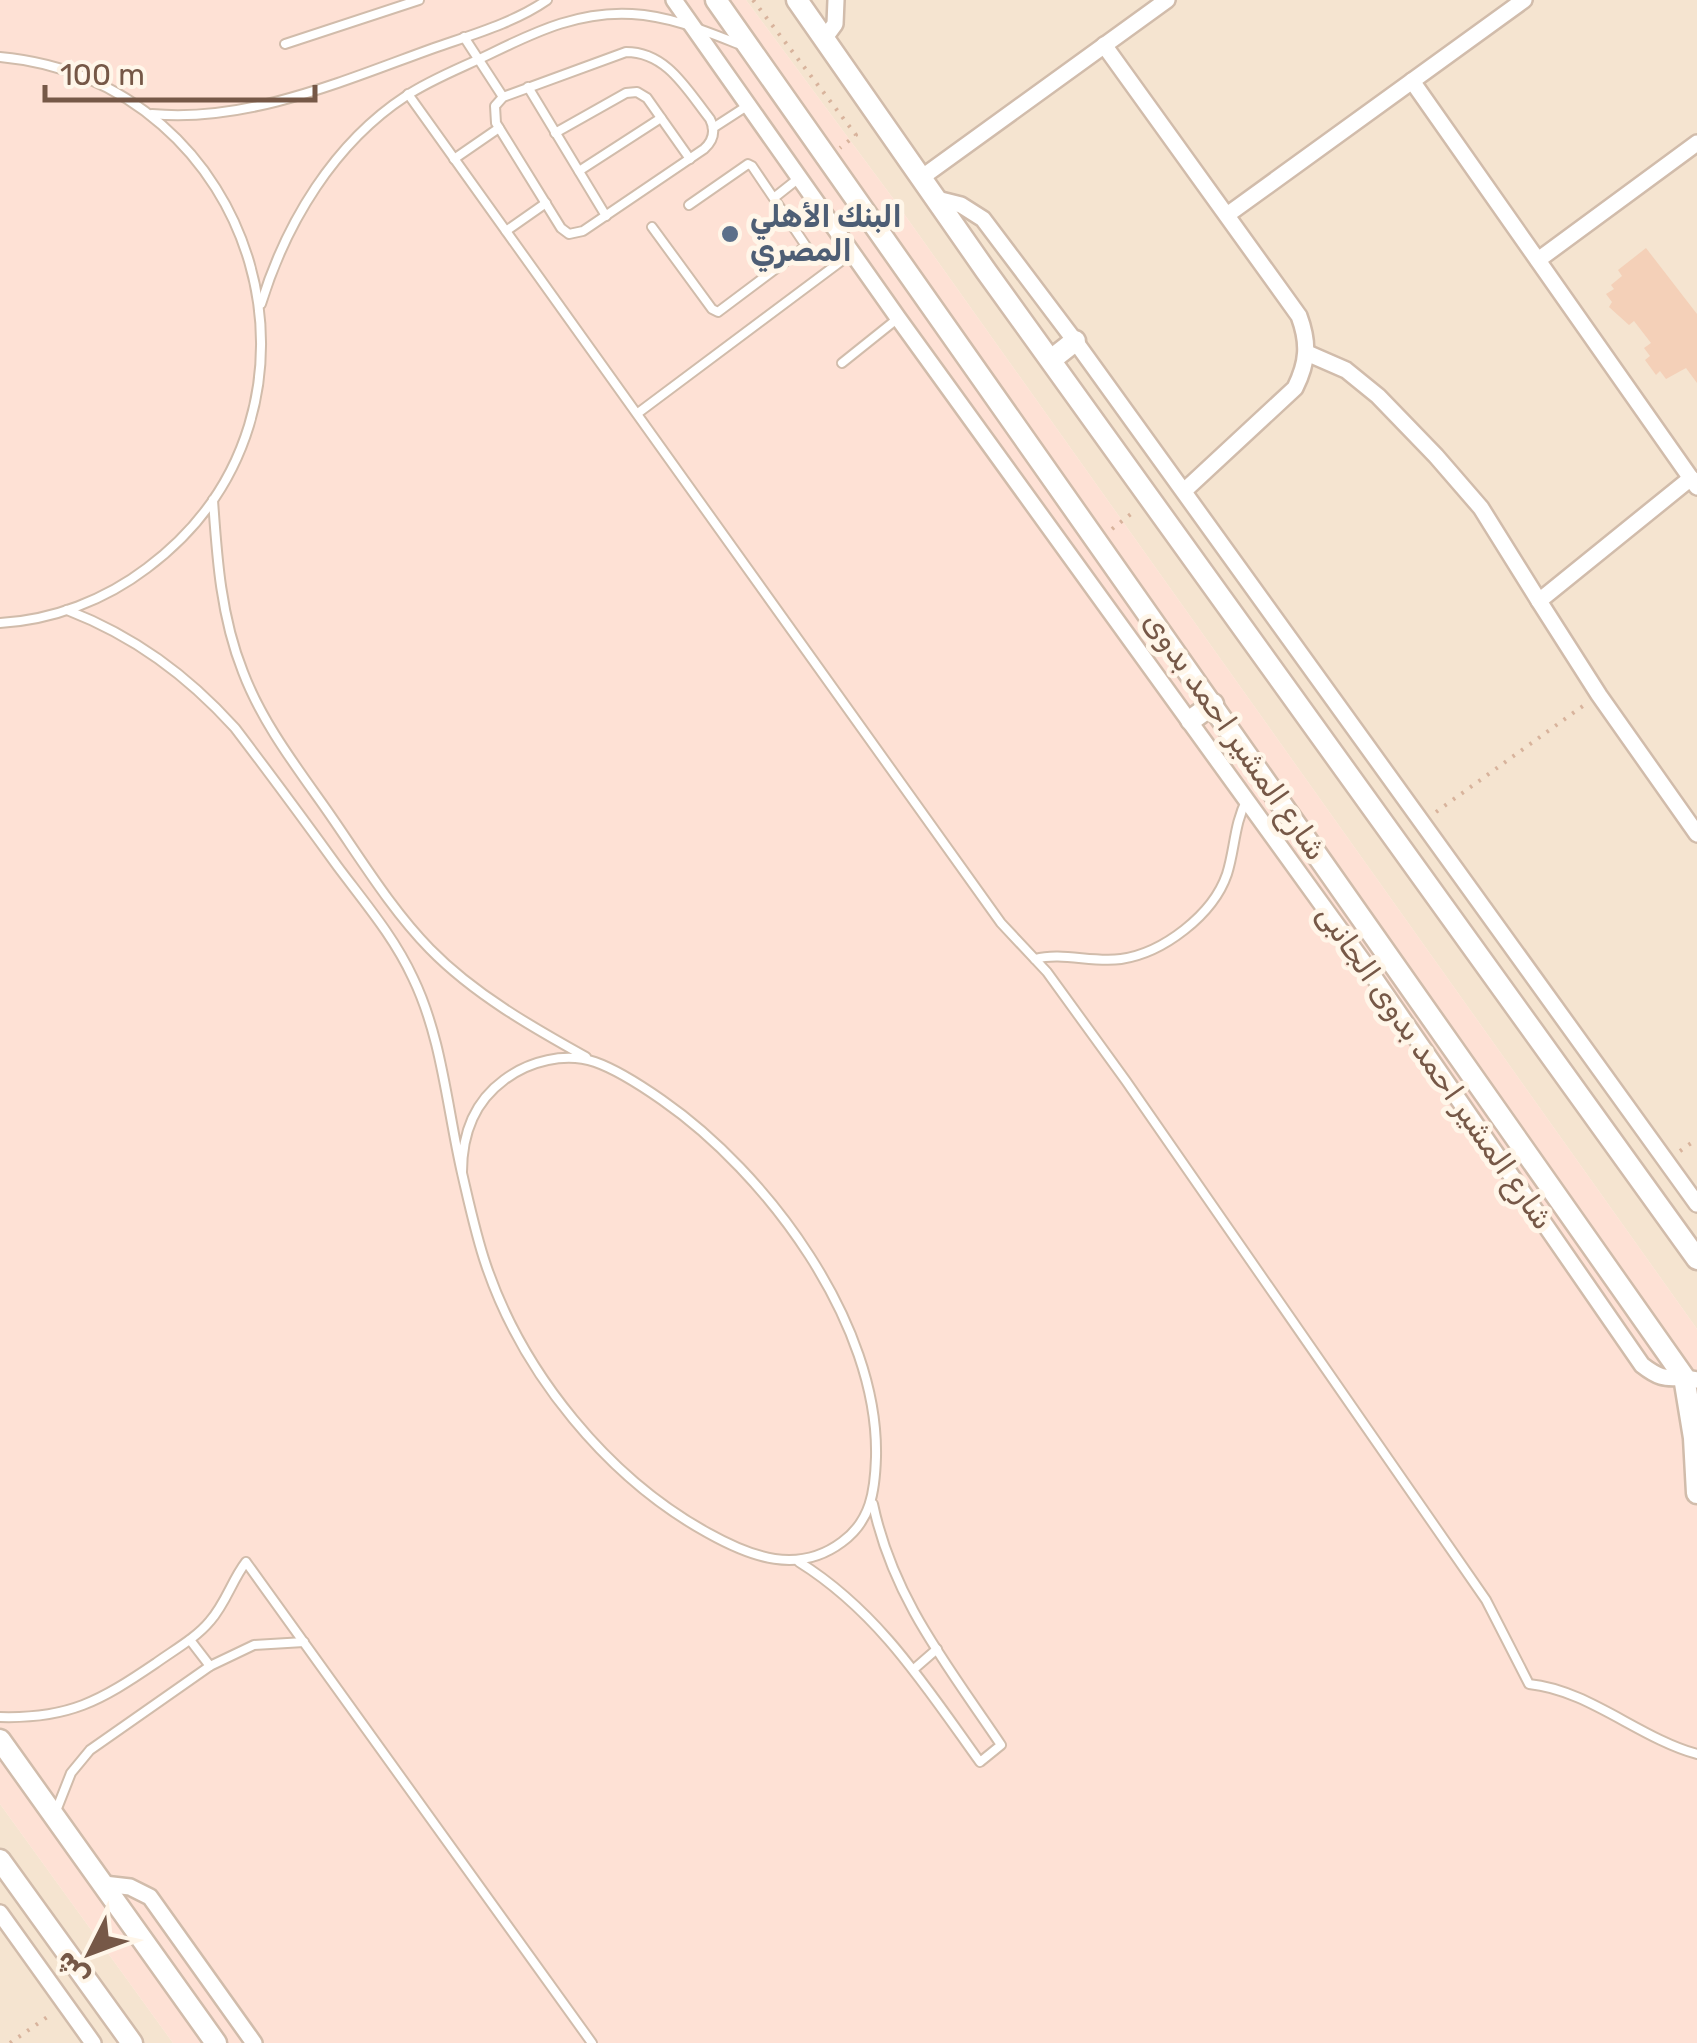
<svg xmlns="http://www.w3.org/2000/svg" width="1697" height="2043" viewBox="0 0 1697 2043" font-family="Rubik,Vazirmatn,sans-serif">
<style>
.residential{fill:#f5e4d0}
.commercial{fill:#fee1d5}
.building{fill:#f4d0b8}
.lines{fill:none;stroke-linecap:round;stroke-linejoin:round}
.service-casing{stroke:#d1bcab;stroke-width:12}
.minor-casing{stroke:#d1bcab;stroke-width:20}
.tertiary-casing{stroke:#d1bcab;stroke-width:25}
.path{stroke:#d8b39c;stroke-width:4;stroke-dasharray:2.5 8;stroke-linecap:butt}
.service{stroke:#fff;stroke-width:8}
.minor{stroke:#fff;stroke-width:15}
.tertiary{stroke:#fff;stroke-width:20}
.service-dot{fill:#5c6f8a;stroke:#fff6e9;stroke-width:4}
.labels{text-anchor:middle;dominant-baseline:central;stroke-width:10;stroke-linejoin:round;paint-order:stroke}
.service-label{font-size:30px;font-weight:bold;fill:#4e5e75;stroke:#fff6e9;text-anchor:start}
.street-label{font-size:30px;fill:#765847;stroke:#fff6e9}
</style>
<rect width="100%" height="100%" fill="#fdf2e2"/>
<g class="residential">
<path d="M746,0h951v1329l-805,-1132z"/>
<path d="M0,1804l173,239h-173z"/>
</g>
<path class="commercial" d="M0,0h746l146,197 805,1132v714h-1524l-173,-239z"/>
<path class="building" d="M1646,248l51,66v69l-11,-15 -20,11 -6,-8 -4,4 -11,-15 5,-4 -6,-8 7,-5 -17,-22 -5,4 -20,-18 3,-5 -6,-8 8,-5 -3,-4 11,-9 -4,-6z"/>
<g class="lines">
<defs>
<g id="service">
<path d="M464,37l39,60"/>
<path d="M285,44l134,-44"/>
<path d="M626,52c41,0 61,38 84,67 6,12 3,22 -6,30l-121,82 -14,3 -8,-6 -65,-105 -1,-17 8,-9z"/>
<path d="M0,57c259,24 357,354 147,511 -42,32 -94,52 -147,55"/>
<path d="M528,87l78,129"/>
<path d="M408,94l593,829 46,49 79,109 360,519 43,84c60,6 110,54 168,70"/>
<path d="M152,114c96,9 193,-34 282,-66 37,-13 80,-25 113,-48"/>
<path d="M713,128l34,-22"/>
<path d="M555,133l71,-40 11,-1 10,6 43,61"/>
<path d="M454,159l45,-31"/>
<path d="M579,171l82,-53"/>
<path d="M775,197l24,-19"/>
<path d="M652,227l60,82 6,3 88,-66 -54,-80 -4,-2 -59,41"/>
<path d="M506,231l40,-28"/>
<path d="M261,304c25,-81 73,-161 145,-208 27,-18 60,-30 88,-44 45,-22 87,-41 138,-38 38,2 73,17 109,31"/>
<path d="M842,363l55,-44"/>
<path d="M638,413l214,-160"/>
<path d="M213,500c4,59 8,117 30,172 19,50 52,93 83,137 33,47 64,99 104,140 44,45 102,78 156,108"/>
<path d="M67,610c67,26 120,65 168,118 35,46 69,92 103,139 27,36 56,70 75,111 29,60 34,130 49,195 7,30 14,63 24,92 37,109 122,213 222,268 43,24 90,42 134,9 29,-21 33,-51 34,-85 3,-134 -109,-284 -214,-357 -20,-14 -44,-30 -67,-38 -30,-10 -66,-1 -91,18 -30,22 -42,55 -42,92"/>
<path d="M1035,959c27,-7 58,4 86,0 42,-6 92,-44 106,-85 8,-25 7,-50 20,-75"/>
<path d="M799,1562c80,50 127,125 181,200l21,-17c-53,-79 -108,-146 -128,-241"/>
<path d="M190,1640l20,26"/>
<path d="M914,1669l23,-20"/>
<path d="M0,1717c69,2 100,-16 156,-54 18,-13 40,-25 54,-42 16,-18 22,-41 36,-59l346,481"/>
<path d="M56,1811l15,-38 19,-23 120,-84 44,-21 50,-3"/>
</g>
<g id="minor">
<path d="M674,0l224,318 469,649 275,398c27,21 28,8 55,15"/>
<path d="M824,39l11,-15 1,-24"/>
<path d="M1104,45l195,271c10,27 9,46 -4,72l-111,103"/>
<path d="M1412,81l285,406"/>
<path d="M921,178l246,-178"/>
<path d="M937,199l24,6 22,14 92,122 622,863"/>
<path d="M1227,215l297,-215"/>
<path d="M1538,260l159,-117"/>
<path d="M1307,353l39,17 32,26 58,60 45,52 58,93"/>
<path d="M1691,478l-152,123 60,94 98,139"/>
<path d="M104,1884l26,3 20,10 104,146"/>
<path d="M0,1913l93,130"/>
</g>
<g id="tertiary">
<path d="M716,0l968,1377 10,61 3,55"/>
<path d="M797,0l189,271 711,988"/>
<path d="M1051,360l24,-19"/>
<path d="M1191,720l22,-16"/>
<path d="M0,1740l216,303"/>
<path d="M0,1860l132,183"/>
</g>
</defs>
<use href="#service" class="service-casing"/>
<use href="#minor" class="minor-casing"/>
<use href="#tertiary" class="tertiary-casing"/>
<g class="path">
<path d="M753,0l103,135 -16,13"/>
<path d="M1112,529l24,-19"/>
<path d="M1436,812l151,-109"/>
<path d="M1680,1151l17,-12"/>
<path d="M10,2043l43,-30"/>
</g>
<use href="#service" class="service"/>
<use href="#minor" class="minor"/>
<use href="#tertiary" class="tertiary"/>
</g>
<circle class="service-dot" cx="730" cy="234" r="10"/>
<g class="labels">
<g class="service-label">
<text x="750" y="217">البنك الأهلي<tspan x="750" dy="34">المصري</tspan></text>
</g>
<g class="street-label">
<text transform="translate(1235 736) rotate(55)">شارع المشير احمد بدوى</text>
<text transform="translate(1435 1067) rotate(55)">شارع المشير احمد بدوى الجانبى</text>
</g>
</g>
<g transform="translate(90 1953) rotate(228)" stroke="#fff6e9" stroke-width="8" paint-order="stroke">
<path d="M0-8L18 38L0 25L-18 38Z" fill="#765847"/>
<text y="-15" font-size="28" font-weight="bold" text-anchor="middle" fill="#765847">ش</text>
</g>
<path d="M45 85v15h270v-15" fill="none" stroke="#765847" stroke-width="5"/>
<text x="60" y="85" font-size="30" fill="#765847" stroke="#fff6e9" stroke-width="8" paint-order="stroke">100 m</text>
</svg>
